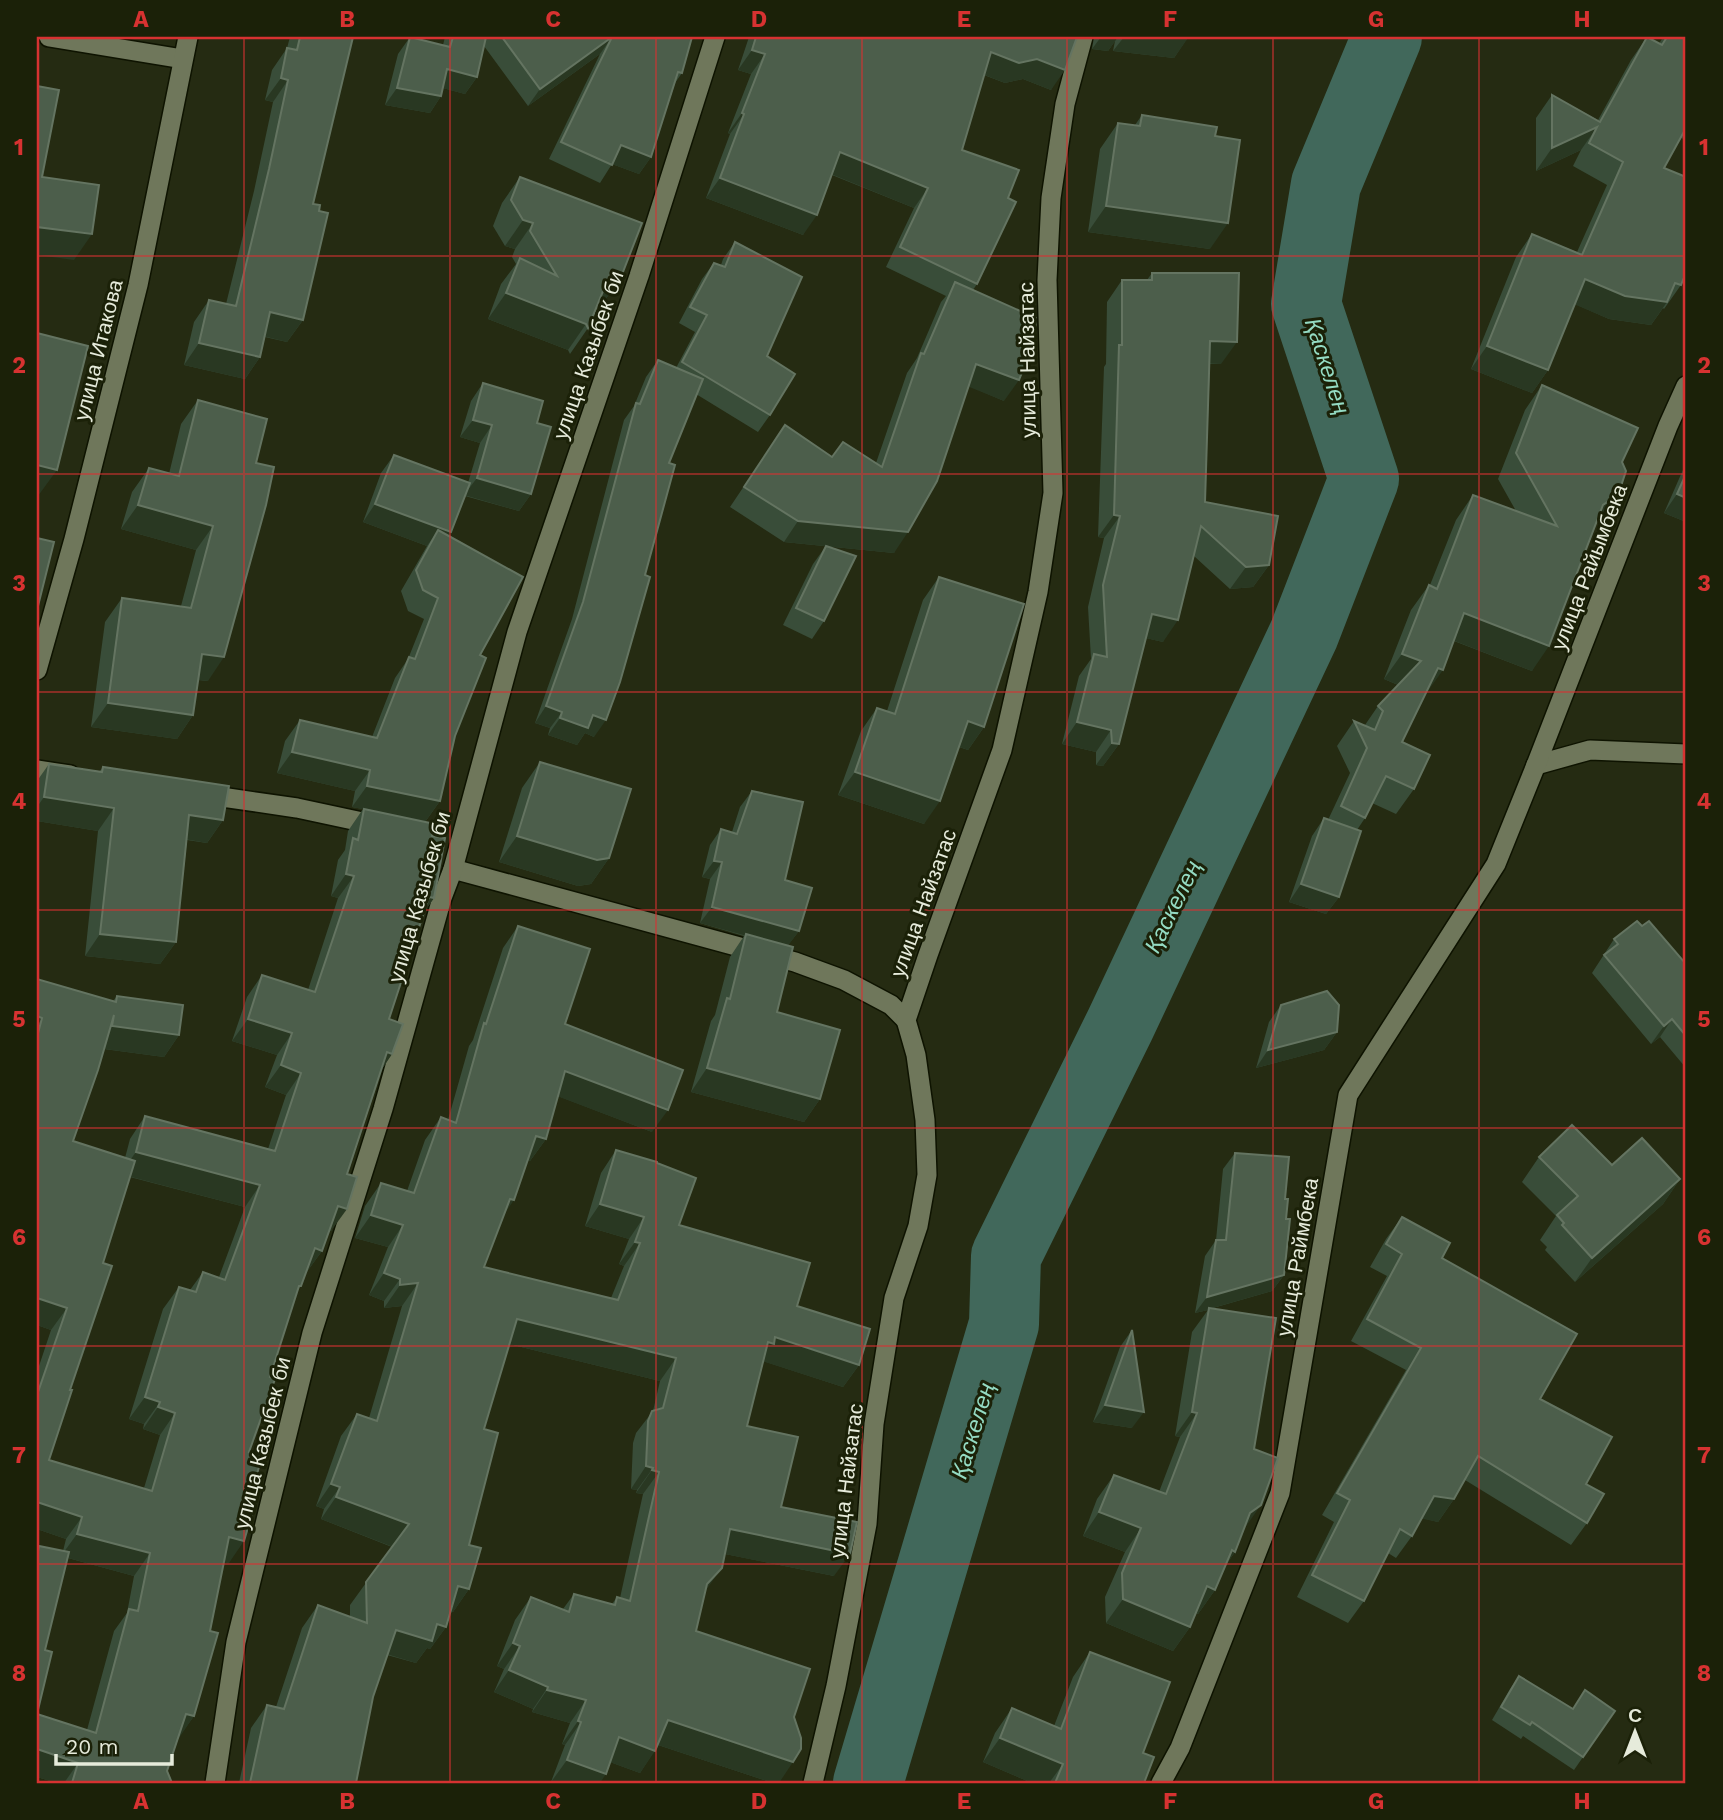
<svg xmlns="http://www.w3.org/2000/svg" width="1723" height="1820" viewBox="0 0 1723 1820" font-family="'Work Sans',sans-serif">
<style>
.lines{fill:none;stroke-linecap:round;stroke-linejoin:round}
.river{stroke:#41685b;stroke-width:70}
.minor-casing{stroke:#0e1300;stroke-width:22}
.tertiary-casing{stroke:#0e1300;stroke-width:22}
.minor{stroke:#6f775b;stroke-width:19}
.tertiary{stroke:#6f775b;stroke-width:19}
.wall{fill:#394d39;fill-rule:evenodd}
.shaded-wall{fill:#293822}
.building{fill:#4c5e4b;stroke:#647461;stroke-width:2}
.grid{fill:none;stroke:#d73231;stroke-width:2;stroke-opacity:0.55}
.labels{text-anchor:middle;dominant-baseline:central;stroke-width:6;stroke-linejoin:round;paint-order:stroke}
.street-label{font-size:21px;fill:#e6ebdb;stroke:#1b2108}
.water-label{font-size:23px;font-style:italic;fill:#94dbc3;stroke:#1b2108}
.neatline{fill:none;stroke:#d73231;stroke-width:2.5}
.grid-label{font-size:23px;text-anchor:middle;font-weight:bold;fill:#d73231}
</style>
<rect width="100%" height="100%" fill="#252b12"/>
<g class="lines">
<path class="river" d="M868,1783l136,-459 2,-68 114,-231 184,-391 60,-155 -58,-175 20,-120 61,-147"/>
<defs>
<g id="minor">
<path d="M49,37l134,22"/>
<path d="M37,670l37,-131 64,-254 50,-248"/>
<path d="M37,770l33,5"/>
<path d="M201,794l96,14 84,18"/>
<path d="M453,869l342,93 49,18 47,25 15,15"/>
<path d="M215,1783l21,-141 76,-309 71,-224 59,-211 11,-29 64,-237 122,-356 76,-239"/>
<path d="M813,1783l23,-97 31,-162 7,-100 20,-126 24,-72 9,-51 -2,-55 -9,-65 -10,-35 22,-65 74,-205 36,-158 15,-99 -6,-213 4,-82 14,-94 18,-67"/>
</g>
<g id="tertiary">
<path d="M1536,765l54,-15 96,4"/>
<path d="M1161,1783l19,-35 100,-255 68,-398 148,-231 40,-99 132,-339 18,-40"/>
</g>
</defs>
<use href="#minor" class="minor-casing"/>
<use href="#tertiary" class="tertiary-casing"/>
<use href="#minor" class="minor"/>
<use href="#tertiary" class="tertiary"/>
</g>
<g class="wall">
<path d="M290,37h63l-40,167 -10,116 -16,22 -22,-5 -5,20 -15,22 -61,-14 10,-43 15,-22 17,4 28,-113 19,-89 -8,-2 7,-30 15,-22z"/>
<path d="M410,37l33,8 2,-8h247l-10,36 -7,10 -24,74 -12,17 -27,-10 -12,19 -51,-24 51,-105 -72,52 -44,-60 -7,31 -12,17 -22,-6 -2,8 -11,17 -45,-8 13,-51z"/>
<path d="M749,37h328l-26,53 -28,-11 -18,4 -21,-8 -22,75 15,134 -4,6 31,111 -35,-15 -75,167 -110,-11 -54,-35 55,-82 47,32 44,6 31,-90 10,-15 24,-56 5,-6 -60,-29 28,-59 -82,-33 -29,60 -97,-37 24,-64 -2,-1 23,-59 -13,-4z"/>
<path d="M1094,37h94l-14,21 -61,-7 2,-10 -7,10 -16,-2z"/>
<path d="M1647,37l12,7 4,-7h23v97l-3,5 -2,-2 -17,31 17,117 -17,24 -1,-1 -12,17 -42,-6 -34,-15 -27,66 -16,23 -61,-24 45,-112 16,-23 45,18 30,-67 -34,-19 8,-16 -45,21v-53l16,-23 46,25 33,-60z"/>
<path d="M1142,115l68,134 -122,-17 12,-83 18,-26 17,2z"/>
<path d="M520,177l101,100 -18,26 -4,-1 -11,26 -18,26 -2,-4 -80,-31 13,-35 15,-20 -4,-7 3,-8 -10,-3 -12,-20 9,-23z"/>
<path d="M735,242l32,114 3,59 -12,17 -62,-38 -27,69 -75,274 -9,-4 -8,12 -29,-10 2,-7 -15,-5 37,-104 52,-199 10,-14 12,-29 12,-17 18,8 19,-36 -16,-9 23,-44 12,-16 7,2 2,-6z"/>
<path d="M1152,273l69,91h-11l-5,138 64,63 -16,22 -23,2 -36,-33 -31,86 -17,-4 -27,106 -16,22 -7,-1v-13l-34,-8 17,-68 12,-17 -3,-52 16,-69 -6,-1 6,-170 2,-3 1,-62 15,-22h25z"/>
<path d="M483,383l54,40 -6,71 -12,17 -54,-15 -16,40 31,119 -25,81 -15,65 -15,21 7,14 2,62 -10,14 -35,107 3,35 -10,15 -35,105 -16,57 -2,-1 -7,21 -16,22 -9,20 -27,84 -21,75 -20,111 -5,-1 -30,154 -16,22 -11,33 5,12h-115l-20,-6v-228l2,-3 24,5 3,-12 -29,-10v-157l14,-42 -14,-5v-346l76,22 4,-5 62,39 -15,22 -60,-8 -31,92 52,17 5,-19 15,-23 123,33 18,-54 -21,-8 12,-32 -45,-14 15,-44 15,-22 46,15 30,-92 -7,-2 7,-36 7,-10 3,-19 15,-22 -11,-2 3,-16 -78,-18 8,-32 15,-21 72,17 23,-59 13,-19 16,-40 -16,-8 -7,-20 26,-45 -64,-24 18,-49 13,-18 74,28 12,-40 -20,-6 11,-36zM130,1177l115,30 -26,70 -16,-5 -13,18 -11,-3 -16,22 -34,110 15,5 -1,5 17,6 -16,53 -95,-28 21,-70 33,-127zM68,1558l66,18 -7,37 -13,18 -27,99 -50,-16 8,-64z"/>
<path d="M1542,385l80,77 -90,209 -78,-30 -29,54 -23,47 12,47 -18,25 -24,-11 -7,15 -8,12 -18,67 -13,17 -37,-12 23,-66 12,-18 4,2 22,-47 -13,-27 17,-25 11,4 13,-19 20,-21 -14,-6 27,-69 18,-25h1l26,-65 17,-25 43,16 -18,-32 27,-69z"/>
<path d="M198,400l58,63 -48,218 -10,-1 -5,35 -16,24 -86,-12 14,-105 17,-24 59,8 15,-56 -75,-21 11,-37 17,-24 20,6 12,-50z"/>
<path d="M1686,463v59l-22,-9z"/>
<path d="M826,546l-2,75 -12,18 -29,-14 30,-61z"/>
<path d="M939,577l45,150 -16,23 -9,-3 -35,77 -86,-29 23,-64 16,-23 10,3 36,-111z"/>
<path d="M540,762l69,96 -18,26 -13,2 -79,-24 23,-74z"/>
<path d="M49,764l50,8 4,-5 120,53 -16,23 -20,-3 -11,102 -16,22 -75,-8 13,-125 -61,-10v-40z"/>
<path d="M752,791l33,89 14,51 -11,14 -11,67 43,87 -16,23 -113,-30 20,-71 4,-6 15,-58 14,-21 -44,-13 10,-44 -8,-2 8,-32 11,-16 11,3 8,-25z"/>
<path d="M518,926l47,98 87,108 -94,-36 -12,43 -16,22 -2,-1 -24,54 -20,53 127,31 13,-32 -5,-2 10,-25 -44,-13 16,-53 15,-23 41,13 22,62 118,81 62,59 -16,22 -80,-26 -16,65 34,81 53,69 -109,-22 -20,37 -9,40 98,86 -15,66h-6l-115,-38 -18,28 -30,-11 -59,20 14,-37 -3,-1 8,-21 -38,-11 1,-3 -39,-17 10,-23 -7,-3 18,-46 16,-23 32,12 11,-15 38,10 5,-7 3,1 23,-104 -7,-1 1,-3 -6,-1 2,-46 3,-10 17,-22 7,-30 -151,-37 -25,85 -15,116v44l-16,23 -2,-1 -5,16 -16,22 -3,-1 -11,15 -29,-8 -14,42 -17,86h-117l12,-55 16,-23 9,2 26,-79 16,-23 32,12v-12l42,-58 -71,-28 3,-10 -8,-3 25,-70 16,-22 12,4 33,-112 -18,2v-7l-15,-6 19,-48 -33,-9 10,-32 16,-23 26,8 18,-51 16,-23 7,3 21,-74 4,-6 30,-92z"/>
<path d="M1614,939l72,25v104l-26,-31 -9,7 -59,-71z"/>
<path d="M1281,1005l56,27 -13,18 -68,18 13,-46z"/>
<path d="M1235,1153l50,46 1,20 -2,56 -12,16 -59,17 41,141 -10,79 -9,24 -10,14 -10,24 -17,24 -2,-1 -6,14 -17,24 -67,-28 -1,-26 20,-45 -42,-16 14,-37 17,-24 45,17 21,-55 -5,-1 17,-104 16,-22 -13,3 10,-57 11,-16 7,-71z"/>
<path d="M1539,1157l73,8 68,14 -17,25 -88,78 -30,-32 2,-3 -7,-7 16,-24 -34,-34z"/>
<path d="M1402,1217l40,41 98,141 46,85 1,39 -16,22 -106,-65 -11,19 -16,23 -16,-4 -10,18 -16,22 -8,-5 -24,48 -16,22 -51,-26 37,-75 -12,-7 84,-145 -55,-29 36,-65 -17,-9 16,-28z"/>
<path d="M1132,1330v98l-39,-6 27,-75z"/>
<path d="M1090,1652l53,101 1,30h-112l-49,-21 12,-29 17,-25 42,18 19,-49z"/>
<path d="M1519,1676l54,33 42,2 -41,59 -51,-34 -2,3 -29,-19 18,-31z"/>
</g>
<g class="shaded-wall">
<path d="M612,37l-12,17 -72,52 12,-17z"/>
<path d="M1101,37h17l-10,14 -16,-2z"/>
<path d="M1124,37h52l12,1 -14,20 -61,-7z"/>
<path d="M752,50l13,4 -14,20 -13,-4z"/>
<path d="M991,52l46,7 28,11 -14,20 -28,-11 -18,4 -28,-11z"/>
<path d="M447,69l30,8 -12,17 -30,-8z"/>
<path d="M281,78l7,2 -15,22 -8,-2z"/>
<path d="M397,88l44,8 -11,17 -45,-8z"/>
<path d="M742,113l2,1 -14,20 -2,-1z"/>
<path d="M1597,127l-16,23 -45,21 16,-23z"/>
<path d="M621,145l30,12 -12,17 -30,-11z"/>
<path d="M840,152l88,36 -14,20 -88,-36z"/>
<path d="M720,178l97,37 -14,20 -97,-37z"/>
<path d="M1106,206l122,17 -18,26 -122,-17z"/>
<path d="M523,220l10,3 -18,26 -10,-3z"/>
<path d="M37,227l55,7 -18,26 -37,-5z"/>
<path d="M610,274l11,3 -18,26 -11,-3z"/>
<path d="M1585,279l82,23 -16,23 -42,-6 -40,-17z"/>
<path d="M506,293l80,31 -18,26 -80,-31z"/>
<path d="M270,312l33,8 -16,22 -32,-8z"/>
<path d="M1210,341l27,1 -16,22 -26,-1z"/>
<path d="M199,343l61,14 -15,22 -61,-14z"/>
<path d="M1487,346l61,24 -16,23 -61,-24z"/>
<path d="M976,364l43,16 -15,21 -42,-17z"/>
<path d="M473,420l19,5 -12,18 -20,-6z"/>
<path d="M37,465l20,5 -19,26h-1z"/>
<path d="M477,478l54,16 -12,17 -55,-16z"/>
<path d="M1677,494l9,4v24l-22,-9z"/>
<path d="M1613,498l-17,25 7,-18z"/>
<path d="M375,504l76,28 -12,18 -1,-20 -11,16 -64,-24z"/>
<path d="M138,505l75,21 -17,24 -75,-21z"/>
<path d="M1114,515l6,1 -16,22 -6,-1z"/>
<path d="M798,521l110,11 -14,21 -110,-11z"/>
<path d="M1269,565l-16,22 -23,2 16,-22z"/>
<path d="M1464,613l85,33 -17,25 -85,-33z"/>
<path d="M1152,614l26,6 -15,22 -26,-6z"/>
<path d="M202,654l22,3 -16,24 -23,-3z"/>
<path d="M1402,654l19,7 -18,26 -19,-8z"/>
<path d="M1438,668l5,2 -18,25z"/>
<path d="M108,703l85,12 -16,24 -86,-12z"/>
<path d="M546,706l16,6 -12,16 -15,-5z"/>
<path d="M593,715l13,5 -12,17 -9,-4 -8,12 -29,-10 12,-17z"/>
<path d="M968,721l16,6 -16,23 -17,-6z"/>
<path d="M1077,722l34,8 -15,22 -34,-8z"/>
<path d="M1112,743l7,1 -16,22 -7,-1z"/>
<path d="M292,752l78,18 -15,21 -78,-18z"/>
<path d="M855,772l85,29 -16,23 -86,-29z"/>
<path d="M367,786l73,15 -15,21 -73,-15z"/>
<path d="M44,797l70,11 -16,23 -61,-10v-14z"/>
<path d="M189,815l34,5 -16,23 -34,-6z"/>
<path d="M517,836l92,22 -18,26 -13,2 -79,-24z"/>
<path d="M714,861l8,1 -12,17 -8,-2z"/>
<path d="M346,874l8,2 -16,22 -7,-2z"/>
<path d="M1301,884l38,13 -13,17 -37,-12z"/>
<path d="M429,897l5,1 -16,22z"/>
<path d="M712,907l87,24 -12,16 -87,-24z"/>
<path d="M100,934l76,8 -16,22 -75,-8z"/>
<path d="M37,1016l5,2 -5,8z"/>
<path d="M248,1019l44,14 -15,22 -45,-14z"/>
<path d="M1672,1019l-12,18 -9,7 13,-18z"/>
<path d="M112,1026l67,9 -15,22 -67,-9z"/>
<path d="M1337,1032l-13,18 -68,18 12,-18z"/>
<path d="M387,1052l5,2 -15,22z"/>
<path d="M281,1065l20,8 -15,22 -21,-8z"/>
<path d="M707,1068l113,31 -16,23 -113,-30z"/>
<path d="M565,1071l103,39 -16,22 -103,-39z"/>
<path d="M536,1136l10,3 -16,22 -9,-3z"/>
<path d="M136,1152l124,33 -15,22 -125,-33z"/>
<path d="M1680,1179l-17,25 -88,78 17,-24z"/>
<path d="M510,1199l4,1 -16,23z"/>
<path d="M600,1204l44,13 -15,22 -44,-13z"/>
<path d="M338,1206l9,3 -16,22 -8,-3z"/>
<path d="M371,1215l32,10 -15,22 -33,-9z"/>
<path d="M635,1242l5,1 -16,23 -5,-2z"/>
<path d="M315,1248l7,3 -16,22z"/>
<path d="M384,1273l16,6 -16,22 -15,-6z"/>
<path d="M1284,1275l-12,16 -63,18v-1l-1,2 -13,3 12,-16z"/>
<path d="M418,1283l-16,23 -18,2 16,-23z"/>
<path d="M37,1298l30,10 -16,22 -14,-5z"/>
<path d="M517,1319l159,39 -16,23 -159,-39z"/>
<path d="M775,1337l84,28 -16,22 -81,-26 6,-19z"/>
<path d="M145,1397l15,5 -16,22 -15,-5z"/>
<path d="M1105,1405l39,7 -12,16 -39,-6z"/>
<path d="M158,1407l17,6 -15,22 -17,-6z"/>
<path d="M1192,1412l5,1 -17,24 -5,-1z"/>
<path d="M646,1466l7,2 -16,22 -6,-1z"/>
<path d="M652,1470l7,2 -16,22 -7,-1z"/>
<path d="M331,1484l9,3 -16,22 -8,-3z"/>
<path d="M1434,1496l20,3 -16,23 -19,-4z"/>
<path d="M336,1497l73,27 -16,23 -72,-28z"/>
<path d="M37,1502l45,15 -16,22 -29,-10z"/>
<path d="M1261,1505l-17,24 6,-16z"/>
<path d="M1099,1512l42,16 -16,24 -42,-16z"/>
<path d="M730,1529l120,25 -16,22 -119,-24z"/>
<path d="M77,1534l73,19 -16,23 -73,-20z"/>
<path d="M229,1537l15,4 -15,22 -15,-4z"/>
<path d="M1232,1550l3,2 -17,24z"/>
<path d="M722,1568l-16,22 -15,17 16,-23z"/>
<path d="M458,1586l11,3 -16,23 -10,-3z"/>
<path d="M1207,1586l8,4 -17,24 -8,-4z"/>
<path d="M1123,1599l67,28 -17,24 -67,-28z"/>
<path d="M437,1624l9,3 -16,22 -3,-1 -11,15 -36,-11 16,-22z"/>
<path d="M513,1643l7,3 -16,23 -7,-3z"/>
<path d="M509,1670l39,17 -15,22 -39,-17z"/>
<path d="M547,1690l39,10 -16,23 -38,-11z"/>
<path d="M186,1714l8,2 -15,22 -8,-2z"/>
<path d="M668,1720l125,42 -14,21h-6l-121,-40z"/>
<path d="M578,1721l3,1 -16,23 -3,-1z"/>
<path d="M619,1737l36,14 -15,22 -36,-13z"/>
<path d="M1000,1738l63,26 -14,19h-17l-49,-21z"/>
<path d="M37,1749l41,14 -14,20h-7l-20,-6z"/>
<path d="M567,1760l39,14 -6,9 -49,-1z"/>
</g>
<g class="building">
<path d="M300,37h53l-40,167 7,1 -1,6 9,2 -25,107 -33,-8 -10,45 -61,-14 10,-43 27,6 33,-137 19,-89 -7,-2 6,-30 10,2z"/>
<path d="M410,37l40,10 3,-10h33l-9,40 -30,-8 -6,27 -44,-8z"/>
<path d="M502,37h110l-72,52z"/>
<path d="M612,37h80l-10,36 -4,-1 -27,85 -30,-12 -9,20 -51,-23z"/>
<path d="M756,37h321l-12,33 -28,-11 -18,4 -28,-11 -29,98 57,20 -11,28 8,4 -39,82 -77,-37 28,-59 -88,-36 -23,63 -97,-37 24,-64 -2,-1 23,-59 -13,-4z"/>
<path d="M1647,37l15,8 5,-8h19v91l-22,40 22,9v96l-5,12 -6,-2 -8,19 -42,-6 -40,-17 -37,91 -61,-24 45,-112 50,21 41,-93 -34,-19 8,-16 -45,21v-53l48,27z"/>
<path d="M37,86l22,4 -17,87 57,8 -7,49 -55,-7z"/>
<path d="M1142,115l75,12 -2,9 25,4 -12,83 -122,-17 12,-83 22,3z"/>
<path d="M520,177l122,46 -21,54 -11,-3 -22,54 -2,-4 -80,-31 14,-35 37,18 -27,-45 3,-8 -10,-3 -12,-20z"/>
<path d="M735,242l67,35 -35,79 28,18 -25,41 -88,-53 25,-47 -17,-8 24,-44 11,4z"/>
<path d="M1152,273h87l-2,69 -27,-1 -5,161 73,14 -9,49 -23,2 -45,-41 -23,94 -26,-6 -33,130 -7,-1 -1,-13 -34,-8 17,-68 13,3 -4,-72 17,-69 -6,-1 5,-170h3v-65h30z"/>
<path d="M955,282l81,36 -2,24 -15,38 -43,-16 -39,117 -29,51 -110,-11 -54,-34 41,-62 47,32 11,-15 39,25 39,-114 3,1z"/>
<path d="M37,333l51,13 -31,124 -20,-5z"/>
<path d="M658,360l45,19 -34,84 6,2 -30,110 5,2 -30,105 -14,38 -13,-5 -5,13 -28,-10 2,-6 -16,-6 37,-104 53,-199 4,1z"/>
<path d="M483,383l60,18 -6,22 14,4 -20,67 -54,-16 15,-53 -19,-5z"/>
<path d="M1542,385l96,43 -16,34 4,9 -5,15 -8,12 -10,7 -54,141 -85,-33 -21,57 -5,-2 -36,74 28,13 -16,34 -28,-13 -21,42 -24,-12 26,-58 -13,-27 21,9 8,-19 -5,-5 43,-45 -19,-7 27,-69 8,4 36,-94 84,31 -41,-73z"/>
<path d="M198,400l69,19 -11,44 18,4 -8,38 -42,152 -22,-3 -9,61 -85,-12 14,-105 69,10 22,-82 -75,-21 11,-37 30,8z"/>
<path d="M394,455l76,28 -19,49 -76,-28z"/>
<path d="M1686,474v24l-9,-4z"/>
<path d="M438,530l85,47 -43,78 6,3 -31,78 -15,65 -73,-15 3,-16 -78,-18 8,-32 77,18 32,-81 6,2 23,-61 -15,-8 -7,-20z"/>
<path d="M37,538l17,4 -17,68z"/>
<path d="M826,546l30,10 -32,65 -28,-13z"/>
<path d="M939,577l85,27 -40,123 -16,-6 -28,80 -85,-29 22,-64 18,6z"/>
<path d="M540,762l91,27 -22,69 -12,2 -80,-24z"/>
<path d="M49,764l53,8 1,-5 126,19 -6,34 -34,-5 -13,127 -76,-8 14,-126 -70,-11z"/>
<path d="M752,791l51,11 -18,78 27,8 -13,43 -87,-24 10,-45 -8,-1 7,-32 16,5z"/>
<path d="M364,809l71,15 -3,12 13,2 -11,60 -5,-1 -40,122 14,5 -11,30 -5,-2 -40,122 10,3 -10,32 -9,-3 -16,45 -7,-3 -14,38h-2l-29,91 5,2 -26,73 13,4 -8,29 6,2 -16,54 -15,-4 -19,94 8,2 -24,83 -8,-2 -19,57 5,12h-100l6,-20 -41,-14v-193l2,-10 30,6 -24,98 7,2 -15,62 59,19 33,-124 9,2 12,-58 -73,-19 5,-17 -45,-15v-107l30,-87 -30,-10v-261l5,-19 -5,-2v-37l79,23 1,-6 66,9 -4,30 -67,-9 2,-11 -16,55 -25,71 62,20 -32,102 9,3 -42,124h2l-23,70 103,31 23,-78 -17,-6 2,-5 -15,-5 34,-110 17,5 7,-20 22,8 35,-95 -124,-33 9,-36 130,35 26,-78 -20,-8 11,-32 -44,-14 14,-44 53,17 39,-116 -8,-2 7,-36 5,2z"/>
<path d="M1324,818l37,13 -22,66 -38,-13z"/>
<path d="M1637,921l5,5 7,-5 37,43v72l-14,-17 -8,7 -60,-71 14,-11 -4,-5z"/>
<path d="M518,926l72,23 -25,75 118,46 -15,40 -103,-39 -19,68 -10,-3 -22,64 -4,-1 -26,68 134,33 22,-57 -5,-1 9,-25 -44,-13 16,-54 41,12v1l39,15 -17,47 131,38 -13,43 73,23 -11,36 -84,-28 -1,7 -6,-2 -21,84 51,11 -17,70 76,15 -7,32 -120,-25 -8,39 -15,16 -11,47 114,38 -16,48 7,21v11l-8,13 -125,-42 -13,31 -36,-14 -13,37 -39,-14 14,-38 -3,-1 8,-21 -39,-10 1,-3 -39,-17 11,-24 -7,-3 18,-46 38,15 5,-18 41,11 2,-8 13,4 29,-129 -7,-2 1,-2 -7,-2 2,-45 4,-10 11,-3 13,-50 -159,-39 -33,110 14,4 -29,112 12,3 -12,41 -11,-3 -12,41 -9,-3 -5,17 -36,-11 -23,67 -17,86h-106l17,-78 17,4 34,-104 49,18 -1,-41 43,-58 -73,-27 4,-10 -9,-3 26,-70 20,7 41,-138 -18,2v-6l-16,-6 19,-48 -32,-10 10,-32 33,10 27,-76 15,6 28,-100 2,1z"/>
<path d="M746,934l47,13 -16,65 63,18 -20,69 -113,-31 20,-70 3,1z"/>
<path d="M1327,991l12,14 -2,27 -69,18 13,-45z"/>
<path d="M1572,1125l40,40 30,-27 38,41 -88,79 -30,-33 2,-2 -7,-8 21,-19 -39,-39z"/>
<path d="M1235,1153l54,4 -4,42h3l-2,20h4l-6,56 -77,22 9,-57h10z"/>
<path d="M1402,1217l48,26 -8,15 135,76 -37,65 72,38 -26,47 18,10 -17,29 -109,-67 -24,43 -20,-3 -22,40 -12,-7 -36,72 -52,-26 38,-75 -13,-7 84,-145 -54,-29 35,-65 -16,-10z"/>
<path d="M1209,1308l67,10 -22,131 24,9 -17,47 -11,8 -15,39 -3,-2 -17,40 -8,-4 -17,41 -67,-28 -1,-26 19,-45 -42,-16 15,-37 52,19 31,-81 -5,-1z"/>
<path d="M1132,1330l12,82 -39,-7z"/>
<path d="M1090,1652l80,30 -27,71 11,4 -10,26h-89l8,-19 -63,-26 12,-30 49,21z"/>
<path d="M1519,1676l54,33 12,-19 30,21 -32,46 -51,-35 -2,3 -29,-18z"/>
</g>
<path class="grid" d="M244,37v1746M450,37v1746M656,37v1746M862,37v1746M1067,37v1746M1273,37v1746M1479,37v1746M37,256h1649M37,474h1649M37,692h1649M37,910h1649M37,1128h1649M37,1346h1649M37,1564h1649"/>
<g class="labels">
<g class="street-label">
<text transform="translate(98 350) rotate(-76)">улица Итакова</text>
<text transform="translate(588 355) rotate(-71)">улица Казыбек би</text>
<text transform="translate(1027 360) rotate(-91)">улица Найзатас</text>
<text transform="translate(1589 567) rotate(-69)">улица Райымбека</text>
<text transform="translate(419 897) rotate(-74)">улица Казыбек би</text>
<text transform="translate(923 903) rotate(-70)">улица Найзатас</text>
<text transform="translate(1297 1257) rotate(-80)">улица Раймбека</text>
<text transform="translate(262 1443) rotate(-76)">улица Казыбек би</text>
<text transform="translate(846 1481) rotate(-83)">улица Найзатас</text>
</g>
<g class="water-label">
<text transform="translate(1327 366) rotate(72)">Қаскелең</text>
<text transform="translate(1173 907) rotate(-64)">Қаскелең</text>
<text transform="translate(973 1431) rotate(-73)">Қаскелең</text>
</g>
</g>
<rect width="1723" height="1820" fill="none" stroke="#1b2108" stroke-width="77"/>
<g transform="translate(1635 1732)" stroke="#1b2108" stroke-width="5" paint-order="stroke">
<path d="M0-5L12 26L0 18L-12 26Z" fill="#e6ebdb"/>
<text y="-10" font-size="19" font-weight="bold" text-anchor="middle" fill="#e6ebdb">С</text>
</g>
<path d="M56 1754v10h116v-10" fill="none" stroke="#e6ebdb" stroke-width="3.5"/>
<text x="66" y="1754" font-size="21" fill="#e6ebdb" stroke="#1b2108" stroke-width="5" paint-order="stroke">20 m</text>
<rect x="38" y="38" width="1646" height="1744" class="neatline"/>
<g class="grid-label">
<text x="141" y="27">A</text>
<text x="347" y="27">B</text>
<text x="553" y="27">C</text>
<text x="759" y="27">D</text>
<text x="964" y="27">E</text>
<text x="1170" y="27">F</text>
<text x="1376" y="27">G</text>
<text x="1582" y="27">H</text>
<text x="19" y="155">1</text>
<text x="1704" y="155">1</text>
<text x="19" y="373">2</text>
<text x="1704" y="373">2</text>
<text x="19" y="591">3</text>
<text x="1704" y="591">3</text>
<text x="19" y="809">4</text>
<text x="1704" y="809">4</text>
<text x="19" y="1027">5</text>
<text x="1704" y="1027">5</text>
<text x="19" y="1245">6</text>
<text x="1704" y="1245">6</text>
<text x="19" y="1463">7</text>
<text x="1704" y="1463">7</text>
<text x="19" y="1681">8</text>
<text x="1704" y="1681">8</text>
<text x="141" y="1809">A</text>
<text x="347" y="1809">B</text>
<text x="553" y="1809">C</text>
<text x="759" y="1809">D</text>
<text x="964" y="1809">E</text>
<text x="1170" y="1809">F</text>
<text x="1376" y="1809">G</text>
<text x="1582" y="1809">H</text>
</g>
</svg>
